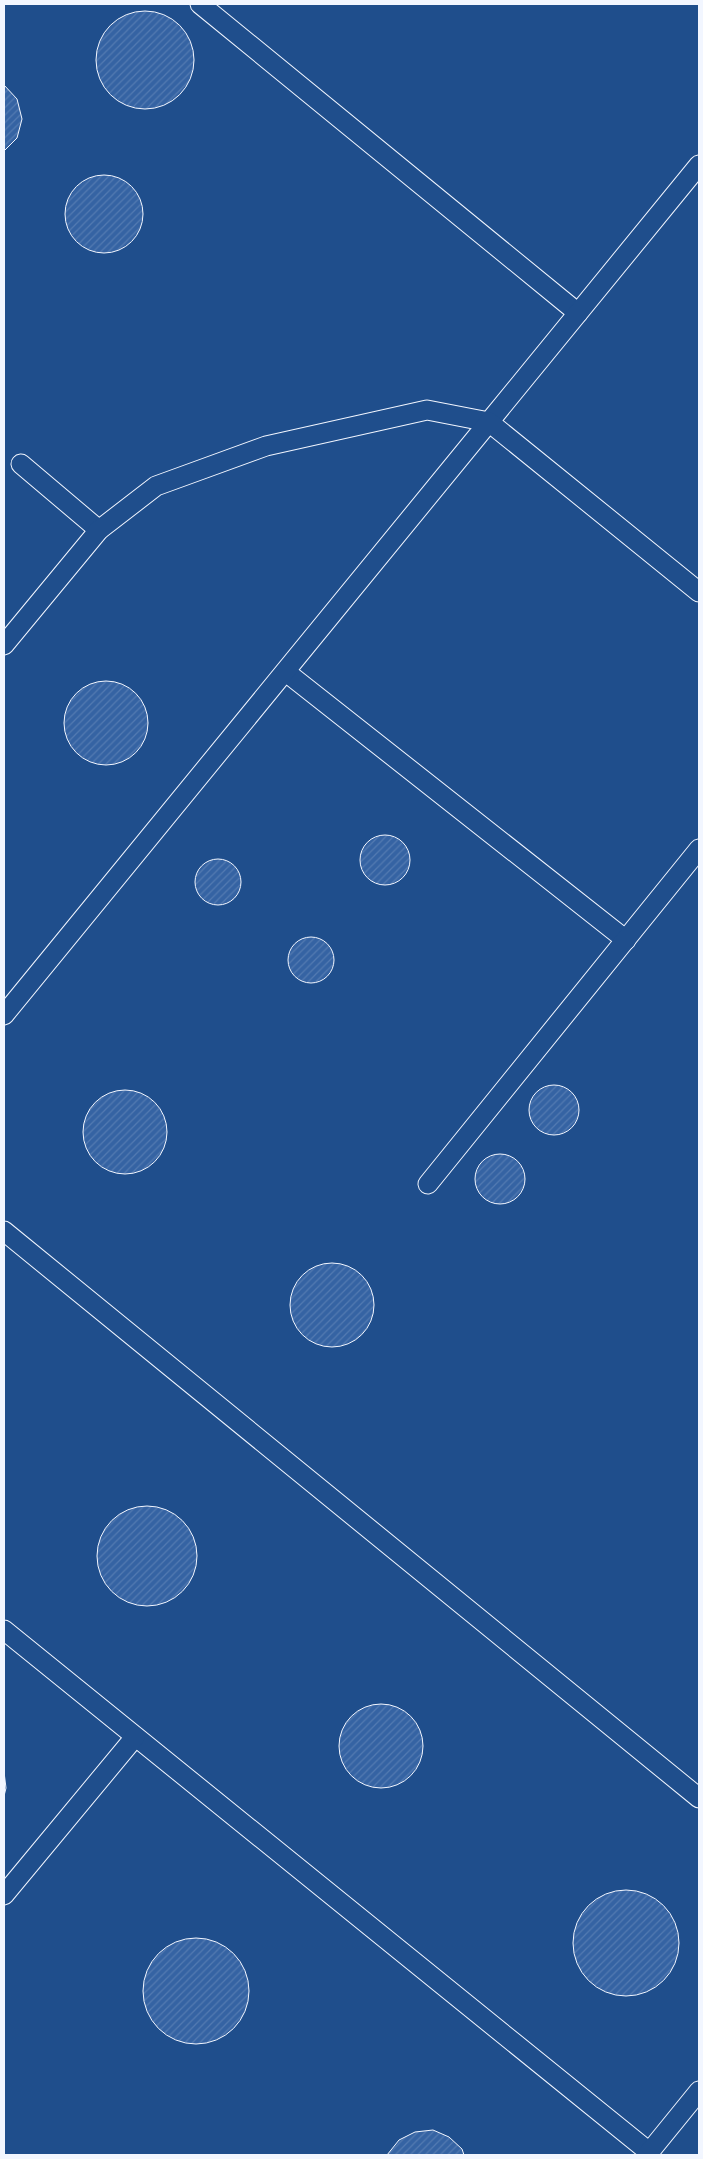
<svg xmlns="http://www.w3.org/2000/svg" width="703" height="2159" viewBox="0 0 703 2159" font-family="'PT Serif',serif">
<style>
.building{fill:url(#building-hatch);stroke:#f2f6ff}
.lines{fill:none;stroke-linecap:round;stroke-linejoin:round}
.minor-casing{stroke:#f2f6ff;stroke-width:21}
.minor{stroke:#1f4e8c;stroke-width:19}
</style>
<defs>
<pattern id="building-hatch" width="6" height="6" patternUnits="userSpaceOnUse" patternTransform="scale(1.25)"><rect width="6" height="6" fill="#3563a3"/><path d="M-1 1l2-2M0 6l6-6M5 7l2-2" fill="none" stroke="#537ab1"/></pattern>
</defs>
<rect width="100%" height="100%" fill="#1f4e8c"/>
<g class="building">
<circle cx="145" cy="60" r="49"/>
<path d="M4,85l13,14 5,20 -5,19 -13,13z"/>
<circle cx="104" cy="214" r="39"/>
<circle cx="106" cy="723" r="42"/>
<circle cx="385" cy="860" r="25"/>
<circle cx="218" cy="882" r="23"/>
<circle cx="311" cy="960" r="23"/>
<circle cx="554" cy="1110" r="25"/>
<circle cx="125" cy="1132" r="42"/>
<circle cx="500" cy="1179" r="25"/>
<circle cx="332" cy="1305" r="42"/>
<circle cx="147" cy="1556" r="50"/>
<circle cx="381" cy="1746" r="42"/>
<path d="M4,1772l2,16 -2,8z"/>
<circle cx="626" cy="1943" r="53"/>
<circle cx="196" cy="1991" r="53"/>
<path d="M433,2130l16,7 13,12 2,6h-77l12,-15 16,-8z"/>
</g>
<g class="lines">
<defs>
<g id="minor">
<path d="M200,4l378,309"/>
<path d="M21,464l78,66"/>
<path d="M4,645l95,-115 57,-44 110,-40 161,-36 62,12 210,-257"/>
<path d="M286,672l340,268"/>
<path d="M4,1015l485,-593 210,170"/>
<path d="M428,1184l271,-335"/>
<path d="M4,1231l695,567"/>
<path d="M4,1630l645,522"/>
<path d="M4,1895l131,-158"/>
<path d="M647,2155l52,-64"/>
</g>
</defs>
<use href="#minor" class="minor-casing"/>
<use href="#minor" class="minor"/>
</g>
<rect width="703" height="2159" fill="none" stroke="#f2f6ff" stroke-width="10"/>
</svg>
